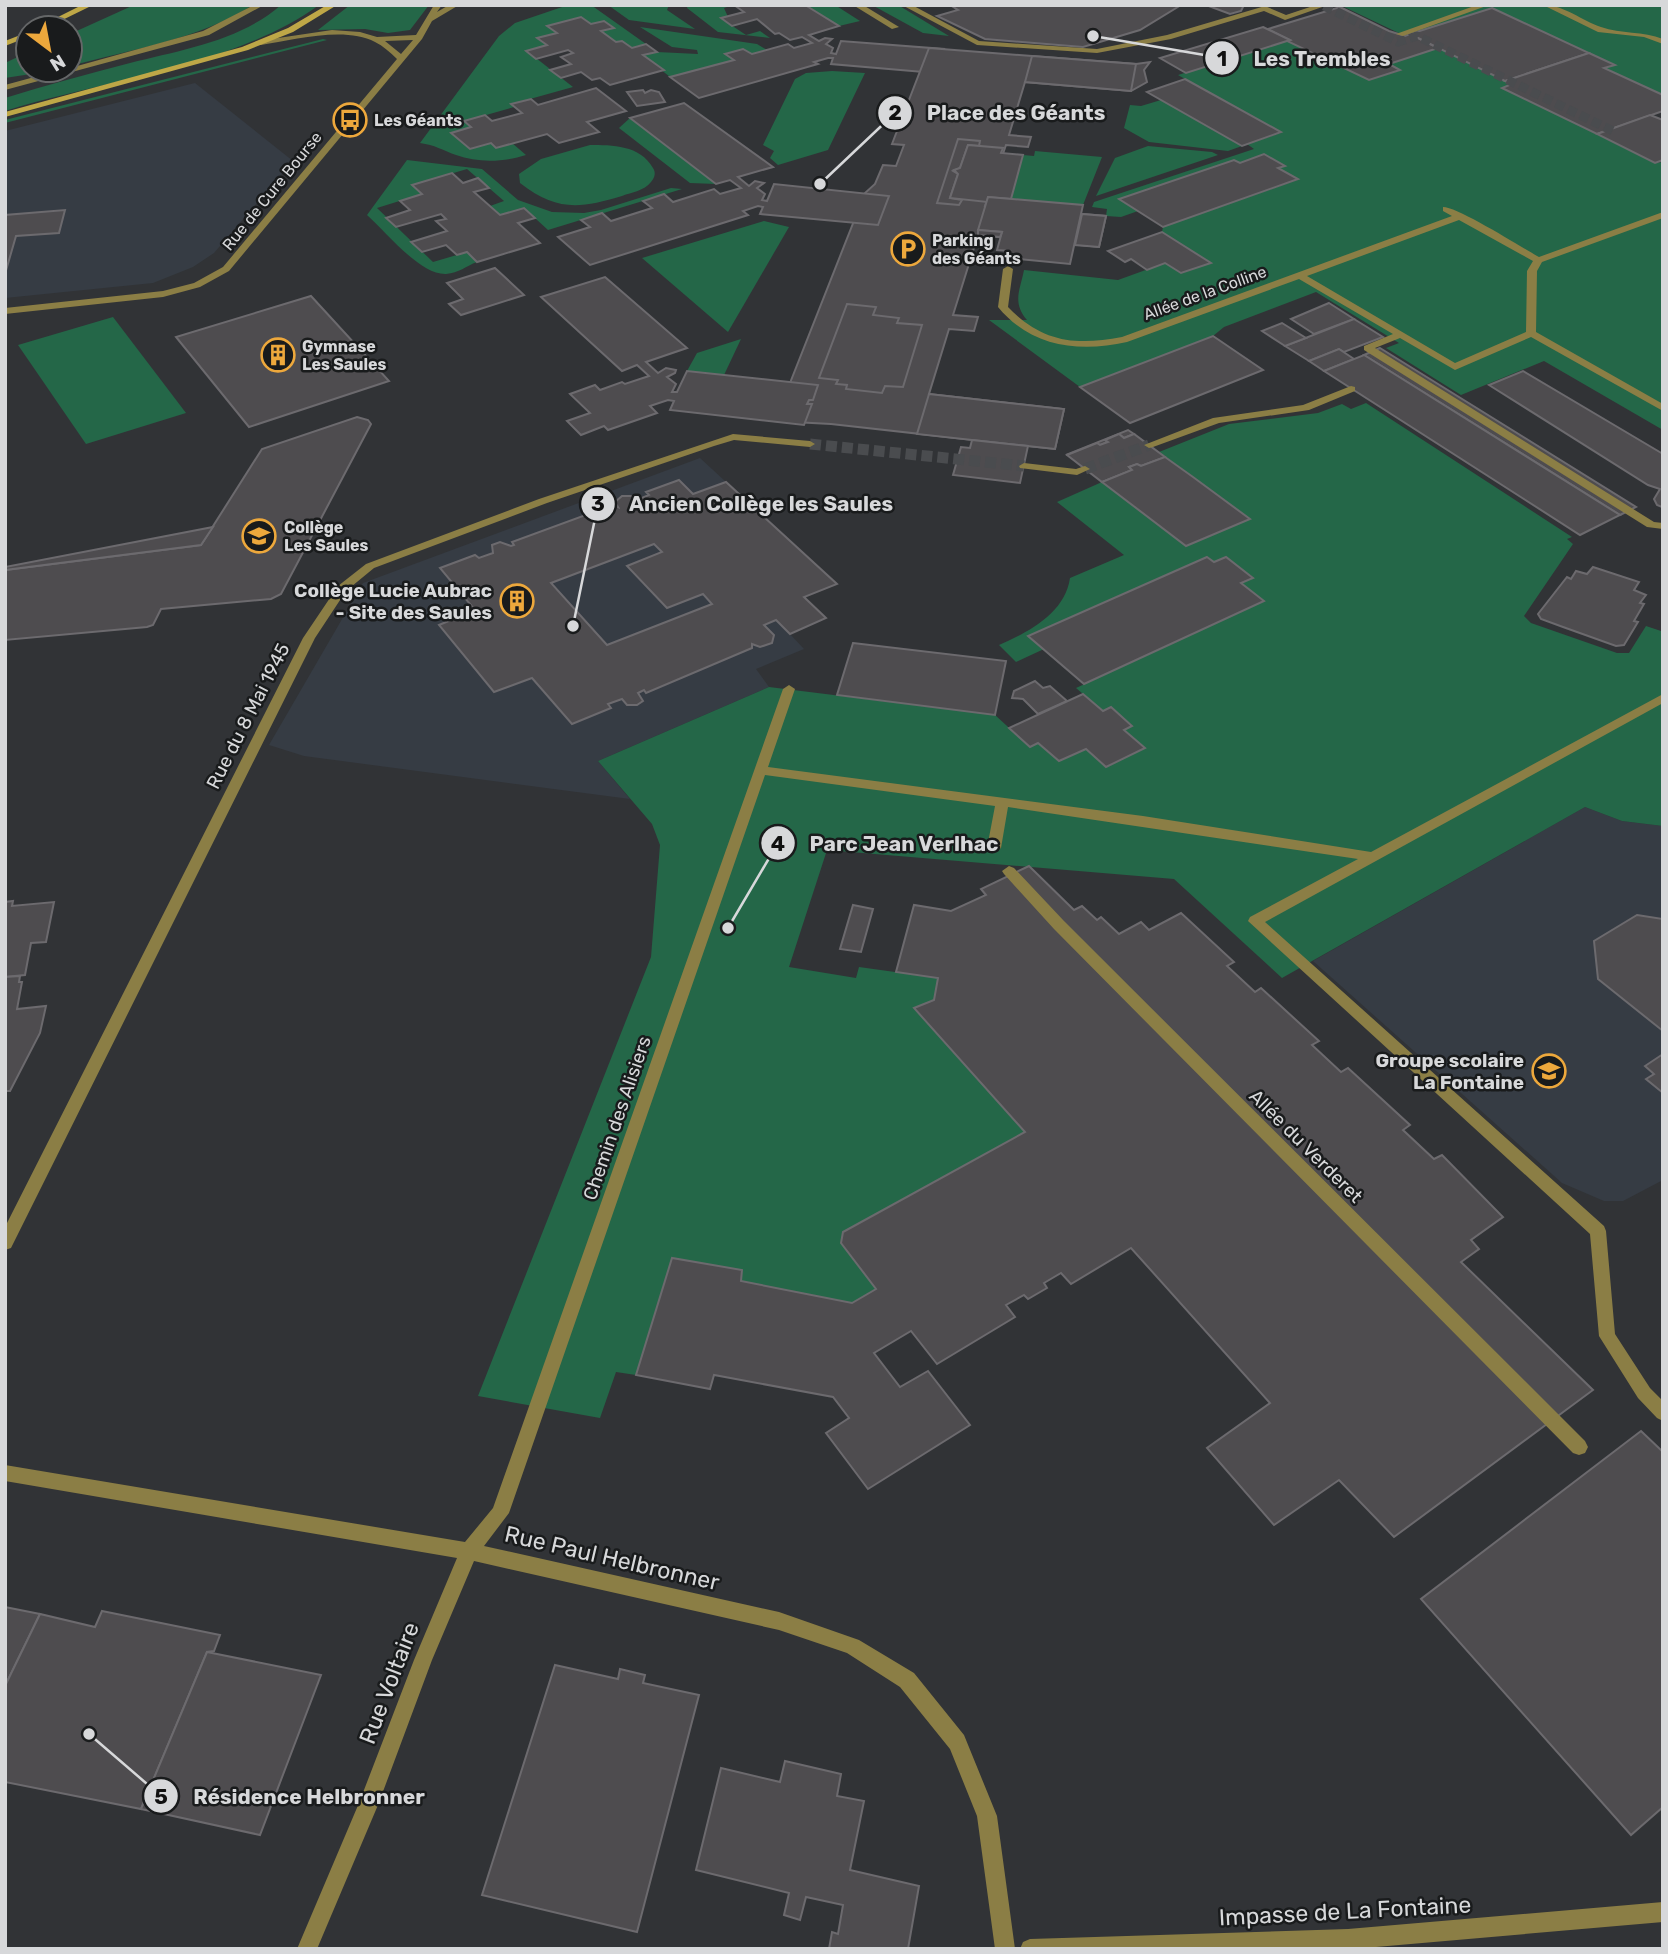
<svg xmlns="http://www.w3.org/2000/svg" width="1668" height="1954" viewBox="0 0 1668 1954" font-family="Rubik,sans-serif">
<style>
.built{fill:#363c44}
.green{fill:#246748}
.building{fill:#4e4c4f;stroke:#6c6a6e;stroke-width:2;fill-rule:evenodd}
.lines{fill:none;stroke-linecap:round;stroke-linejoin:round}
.street-tunnel-far1{stroke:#4a4c4f;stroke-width:9;stroke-dasharray:9 4.5;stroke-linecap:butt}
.street-tunnel{stroke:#4a4c4f;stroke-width:11;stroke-dasharray:11 5;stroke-linecap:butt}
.street{fill:#8b7e45;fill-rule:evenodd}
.secondary{fill:#bea747;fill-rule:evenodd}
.labels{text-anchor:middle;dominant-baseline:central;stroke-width:5;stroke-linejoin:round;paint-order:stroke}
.far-poi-label{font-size:16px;font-weight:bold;fill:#d7d8da;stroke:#191b1c;text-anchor:start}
.far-street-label{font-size:16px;fill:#d7d8da;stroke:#191b1c}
.poi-label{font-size:19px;font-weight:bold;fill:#d7d8da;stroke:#191b1c;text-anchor:end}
.street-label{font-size:19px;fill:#d7d8da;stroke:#191b1c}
.near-street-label{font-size:23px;fill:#d7d8da;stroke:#191b1c}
.leader{fill:none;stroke:#d7d8da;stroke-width:2.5}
.callout-dot{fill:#d7d8da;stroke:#191b1c;stroke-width:2.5}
.mark-label{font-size:21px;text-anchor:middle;font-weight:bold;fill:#111}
.callout-label{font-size:21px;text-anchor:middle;font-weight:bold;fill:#d7d8da;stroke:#191b1c;stroke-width:5;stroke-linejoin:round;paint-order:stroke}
</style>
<rect width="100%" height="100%" fill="#313336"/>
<g class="built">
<path d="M195,83l98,78 -79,92 -21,14 -40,16 -148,15v-167z"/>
<path d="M700,458l137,126 -33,13 22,21 -36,16 14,15 -48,20 13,18 -171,74 32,38 -326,-43 -35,-11 94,-162z"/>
<path d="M1585,807l37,14 41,5v354l-40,21h-19l-42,-18 -249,-222z"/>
</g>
<g class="green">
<path d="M134,5h119c-56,35 -120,44 -183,61v-32z"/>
<path d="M281,5h38c-84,61 -215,75 -314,106v-13c42,-13 83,-24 125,-35 51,-13 110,-22 151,-58z"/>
<path d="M350,5h79l-19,25 -22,3 -23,-4 -47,1z"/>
<path d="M568,5h23l55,39 -14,4 -10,-7 -6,1 -15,-11 12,-3 -9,-7 -13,3 -10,-7 -33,9 9,7 -19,5 9,7 -20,6 46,36 -61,17 2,3 -49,14 6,6 -19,6 18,16 21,-6 5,5 16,-5 14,12c-22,7 -48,8 -70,0 -14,-5 -21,-10 -36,-12l79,-107 16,-13z"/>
<path d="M608,5h61l-2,5 28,19 -66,-9z"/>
<path d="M688,5h45l-9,3 4,9 -6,2 24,16 14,-4 10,7 -52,-6 -31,-24z"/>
<path d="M806,5h29l25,16 -21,5z"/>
<path d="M872,5h26l51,31 -26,-3z"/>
<path d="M1340,5h323v90l-59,-27 9,-4 -121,-56 -87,28z"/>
<path d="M640,27l117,17 10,6 -15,4 -9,-5 -17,4 8,7 -64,17 -27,-22 14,-3 41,2 -1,-4 -25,-3z"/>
<path d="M323,39l4,1 -322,83v-3z"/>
<path d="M1287,41l82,39 30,-9 -10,-7 49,-16 74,36 -8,4 151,75 8,-1v268l-119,-69 -83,34 -75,-47 13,-5 -83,-51 -92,35 -11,9 -133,51 -91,-67h38c-15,-18 -7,-29 -3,-50l94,10 47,-17 17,10 28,-10 -48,-31 1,-5 134,-47 -19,-12 6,-2 -20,-12 -24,9 -6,-3 -114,39 18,12 -17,6 -15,-1 1,-7 -15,-2 2,-5 160,-53 -7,-5 34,-11 -103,-58z"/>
<path d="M28,52v18h29l-52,8v-15z"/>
<path d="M832,71l33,2 -37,77 -50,15 -8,-7 4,-7 -11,-6 32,-66 11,-6z"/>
<path d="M1161,100l81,46 -14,5 -79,-9 -25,-14 6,-23 11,1z"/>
<path d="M630,118l86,66 -26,-1 -71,-55z"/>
<path d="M590,145c22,0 50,0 63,23 3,5 2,9 -2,14 -7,9 -19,10 -29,14 -43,13 -66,15 -102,-13l-1,-9 22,-15z"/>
<path d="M1148,146l64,6 6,3 -122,41 19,-38z"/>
<path d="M1035,151l67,6 -19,48 -72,-6 12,-44 11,1z"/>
<path d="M407,160l75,9 36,31 34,12 32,1 17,-3 70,-22 11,1 -134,41 -24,-22 -24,7 -10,-9 14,-5 -37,-32 -54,16 9,9 -45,14 56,54 34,-10 10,10c-11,4 -18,11 -31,12 -26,1 -60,-42 -79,-59z"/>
<path d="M764,221l25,6 -61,105 -86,-74z"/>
<path d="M113,317l73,96 -100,31 -68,-99z"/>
<path d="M741,339l-17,36 -37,-4 10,-18z"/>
<path d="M1366,403l206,134 -5,2 6,5 -49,72 7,7 86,30h12l17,-27 15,5 2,-2v197l-41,-5 -37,-14 -303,171 -108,-99 -347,-29 -38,117 67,11 3,-11 79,11 -4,22 -19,9 110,123 -149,157 -24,14 -111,-22 1,-11 -70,-11 -36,116 -20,-3 -16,46 -122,-22 173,-439 9,-112 -8,-21 -54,-63 171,-74 226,28 35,32 8,-4 21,18 27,-12 21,18 38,-19 -21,-18 8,-5 -21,-17 -8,3 -27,-23 188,-87 -23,-18 12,-6 -27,-20 -12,5 -7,-5 -178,79 15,13 -28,13 -17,-17c30,-13 66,-32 71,-67l54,-23 -67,-53 45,-20 85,64 62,-28 -90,-66 70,-28 89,-11 24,-9 9,5z"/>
</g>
<g class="building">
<path d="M734,5h71l34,21 -30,9 10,6 6,-3 7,1 -6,5 7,4 -2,5 5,1 5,-13 103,8 -9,24 -104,-9 2,-6h-5l-14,4 4,2 -119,34 -29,-21 64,-17 -9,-6 18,-5 9,5 36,-10 6,4 18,-5 -10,-6 -12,3 -11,-7 -4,1 -18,-15 -25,7 -11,-8 23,-6z"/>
<path d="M950,5h231l-41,25 -57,17 -98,-8 -48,-23 21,-6z"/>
<path d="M1206,5h38l-3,6 -11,3z"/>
<path d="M1340,7l49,24 16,5 5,-2 28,14 -49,16 11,6 -31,10 -82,-39 3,-1 -22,-11z"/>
<path d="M1492,8l97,45 -84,28 -95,-47z"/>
<path d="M581,17l10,7 13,-3 10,7 -13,3 15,11 6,-1 10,7 14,-4 11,8 -14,3 21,15 -54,15 -10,-7 -8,2 -11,-8 -20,6 -11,-8 21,-6 -10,-7 12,-4 -5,-3 -32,9 -10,-8 21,-6 -10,-7 20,-5 -10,-7z"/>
<path d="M1263,27l27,13 -104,33 -26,-15z"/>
<path d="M929,48l207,16 14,-2 -6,8 3,12 -16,9 -106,-9 -16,53 22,2 -3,10 -22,-2 -21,61 121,10 -7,31 -121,-12 -25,80 25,2 -4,14 -25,-2 -20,65 135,15 -9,40 -224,-25 -56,-3 90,-228 10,-9 8,-19 13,1 8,-21 -12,-1z"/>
<path d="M1589,53l26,12 -11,3 59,27v16l-66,23 -95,-46 10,-4 -7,-3z"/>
<path d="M1032,56l104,8 -5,27 -106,-9z"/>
<path d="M1185,79l96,53 -39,14 -95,-54z"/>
<path d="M596,88l30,23 -39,11 12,10 -40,11 -12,-9 -51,14 -5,-5 -21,6 -19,-16 20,-6 -7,-6 21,-6 7,6 30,-8 -11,-9 20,-5 7,6z"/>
<path d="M643,90l2,3 6,-3 8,2 6,10 -28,4 -10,-14z"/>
<path d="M684,103l89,64 -35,10 11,9 6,-5 9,2 -7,5 8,6 -3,6 5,1 7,-17 115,12 -11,29 -118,-11 3,-7 -5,-1 -15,5 5,4 -158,50 -32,-28 32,-10 -9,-7 21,-7 9,8 41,-13 -9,-7 21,-7 9,8 41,-13 6,5 21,-6 -11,-8 -14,4 -86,-66z"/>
<path d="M1650,115l13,5v40l-8,3 -58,-29z"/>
<path d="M958,139l22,2 -1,5 -11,-1 -8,23 -7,3 5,3 -8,24 12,2 -3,5 -22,-2z"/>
<path d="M968,145l35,3 -2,5 22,2 -12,44 -23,-2 -1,5 -37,-4 8,-24 -4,-4 6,-2z"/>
<path d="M1264,154l21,12 -7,2 20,11 -135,48 -44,-28 115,-39 6,3z"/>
<path d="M452,173l11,10 15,-5 11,10 -15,4 26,23 24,-7 11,10 -17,5 22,20 -63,19 -10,-10 -10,3 -11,-10 -24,7 -11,-10 36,-11 -11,-10 10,-2 -5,-5 -45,13 -10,-9 24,-8 -10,-9 22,-7 -10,-9z"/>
<path d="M988,197l95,8 -13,59 -62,-6 2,-7 -13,-1 5,-18 -24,-2z"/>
<path d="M65,210l-6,23 -43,3 -11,38v-59z"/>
<path d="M1082,214l24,2 -7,31 -24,-2z"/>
<path d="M978,230l24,2 -2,5 -22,-2z"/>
<path d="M1162,232l49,31 -30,10 -16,-10 -18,7 -16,-11 -6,3 -17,-11z"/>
<path d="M495,268l29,27 -63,20 -12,-11 14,-5 -16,-16z"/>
<path d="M605,277l82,71 -41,14 12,11 8,-5 10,2 -1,3 -8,4 9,7 -4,8h5l10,-21 131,14 -5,15h-4l-2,4h5l-8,21 -134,-15 4,-9 -6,-1 -18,6 7,7 -49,17 -4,-4 -23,9 -14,-14 23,-8 -20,-19 25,-9 5,5 22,-8 3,2 24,-8 -12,-11 -15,6 -81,-74z"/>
<path d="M311,296l78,85 -140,46 -73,-90z"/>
<path d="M1329,303l25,16 -40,15 -23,-15z"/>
<path d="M847,304l29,3 -3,8 26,3 -2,5 25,2 -19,62 -18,-1 -3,7 -36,-4 1,-4 -11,-1 2,-4 -19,-2z"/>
<path d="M1354,319l29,18 -39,15 -5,-3 -30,12 -24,-15z"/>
<path d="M1282,323l24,15 -21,8 -23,-15z"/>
<path d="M1213,336l50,34 -133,53 -50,-36z"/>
<path d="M1380,348l256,159 -16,8 -256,-160z"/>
<path d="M1339,349l15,10 -30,12 -15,-10z"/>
<path d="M1364,355l256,160 -40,20 -256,-164z"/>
<path d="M1523,371l140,83 -1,53 -5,-2 -3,-6 6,-10 -12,-4 -159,-100z"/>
<path d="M929,394l135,15 -9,40 -138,-15z"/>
<path d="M357,417l11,3 3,4 -90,170 -10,5 -110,10 -8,16 -6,2 -142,13v-70l196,-25 61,-96z"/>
<path d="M1128,430l6,4 -10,4 -5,-4 -14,6 3,2 -8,3 -3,-2 -31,12z"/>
<path d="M1119,434l5,4 10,-4 31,23 -24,9 -4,-2 -8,3 3,3 -30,12 -35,-27 30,-12 3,2 8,-3 -3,-2z"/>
<path d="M972,440l56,6 -8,37 -67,-8 8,-28 9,1z"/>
<path d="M1165,457l28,20 57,42 -64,27 -84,-64 30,-12 -3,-3 8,-3 4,2z"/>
<path d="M679,480l14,14 33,-12 111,102 -33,13 22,21 -36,16 -14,-14 -12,5 10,10 -2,8 -12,4 -8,-3v4l-106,45 -2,-3 -6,3 5,8 -6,4h-10l-5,-6 -14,5 3,4 -39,16 -40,-46 -38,14 -55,-67 36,-15 -35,-42 35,-13 4,3 14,-5 -1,-8 8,-3 11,4 3,-1 -2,-3 101,-37 5,2 -3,-5 7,-6h9l6,4 12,-5 -3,-3zM654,544l8,8 -35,14 40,42 36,-14 9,10 -105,41 -56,-62z"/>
<path d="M213,527l-12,18 -196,25v-3z"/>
<path d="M1207,557l7,5 12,-5 27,21 -12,5 23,18 -180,83 -56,-48z"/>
<path d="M1593,567l46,15 -5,8 12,5 -6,8 4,1 -10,17 4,1 -14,23 -8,1 -53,-19 -22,-8 -3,-5 29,-37 4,2 5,-8 11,3z"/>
<path d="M853,643l153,18 -11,54 -158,-20z"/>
<path d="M1035,681l8,7 7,-2 17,15 -29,13 -15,-15 -11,-1 2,-7z"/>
<path d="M1083,694l20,17 8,-4 21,19 -8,4 21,18 -39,19 -20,-18 -27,12 -21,-18 -8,4 -21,-19z"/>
<path d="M1029,866l45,44 8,-4 15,14 4,-3 18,17 22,-12 8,8 32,-17 53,49 -7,4 28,26 6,-4 58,53 -7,4 29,27 7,-4 62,57 -7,5 31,29 8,-4 61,62 -32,23 8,9 -18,13 132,128 -199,147 -55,-57 -65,45 -67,-77 63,-45 -139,-155 -60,36 -10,-11 -17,10 3,5 -19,11 -4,-4 -18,10 9,12 -78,47 -26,-33 -37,22 26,34 28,-16 42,54 -102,64 -42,-56 23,-15 -16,-21 -119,-22 -4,14 -74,-14 36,-117 70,12 -1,11 111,22 24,-14 -35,-46 2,-11 182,-100 -111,-124 20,-8 4,-22 -42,-6 18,-67 37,6 35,-16 -5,-6z"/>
<path d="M13,901l-1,5 42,-4 -8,40 -15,1 -6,32 -20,2v-75z"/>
<path d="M853,905l20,4 -12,43 -21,-3z"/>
<path d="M1637,915l26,4v112l-65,-52 -4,-38z"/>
<path d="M20,976l-1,6h3l-5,27 29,-3 -6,27 -30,58h-5v-114z"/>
<path d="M1663,1054v39l-17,-14 8,-5 -9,-8z"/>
<path d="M1641,1431l22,21v355l-32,28 -210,-236z"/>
<path d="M5,1607l35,7 -35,72z"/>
<path d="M102,1611l118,24 -6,16 -7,1 -66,157 -136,-27v-96l35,-72 55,13z"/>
<path d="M207,1652l114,23 -61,160 -119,-26z"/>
<path d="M555,1665l63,14 2,-10 25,6 -2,8 56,12 -62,237 -155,-37z"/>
<path d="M785,1761l56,13 -4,22 27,5 -14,69 69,16 -11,63h-79l3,-17 6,2 5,-29 -37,-8 -6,23 -16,-5 5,-22 -93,-23 25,-102 59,14z"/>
</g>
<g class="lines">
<path class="street-tunnel-far1" d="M1324,6l74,36 19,-6 198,96"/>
<g class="street-tunnel">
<path d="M810,444l214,22"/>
<path d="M1085,469l64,-24"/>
</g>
<g class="street">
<path d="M254,5h10l-55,30 -204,55v-5l55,-15h10v-2l133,-37z"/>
<path d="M434,5h8l-5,7 12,-7h10l-27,16 -10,18 -193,232 -29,16 -37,10 -158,17v-6l158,-17 31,-8 29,-16 174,-208c-7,-7 -14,-13 -22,-17 -30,-16 -82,-2 -114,3h-3v-4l74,-11 28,2 17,5 39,-2zM413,40l-12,14 -16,-13z"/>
<path d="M853,5h10l36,22 -7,2z"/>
<path d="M902,5h10l67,36 118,8 70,-14 98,-29 21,9 30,-10h12l-43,15 -21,-9 -93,28 -74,14 -120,-8z"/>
<path d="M1477,5h12l-86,31 -7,-2z"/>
<path d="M1543,5c22,0 39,16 58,22 20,7 42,4 62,12v5l-19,-7 -46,-5z"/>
<path d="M1443,207c15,0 78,40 96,50l124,-45v6l-121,44 -5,9 -1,61 127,72v7l-132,-74 -76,33 -55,-32 -25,10 279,174 9,1v6l-16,-2 -283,-177v-4l29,-12 -94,-55 -172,63c-48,11 -96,5 -129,-35l5,-38 5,-3 5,3 -5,38c34,35 67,39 114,30l330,-121 -9,-5zM1459,220l74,41 -6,10 -1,61 -71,31 -148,-87z"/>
<path d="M1351,386l4,1v4l-46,19 -90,13 -66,24 -4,1 -5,-3 69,-27 90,-13z"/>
<path d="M733,434l77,7 5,3 -5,3 -76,-7 -20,6 -167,57 -173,65 -28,23 -31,47 -304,610 -6,2v-23l298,-589 35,-52 28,-22 173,-65z"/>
<path d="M1024,463l52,6 9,-3 5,3 -13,6 -57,-7 -1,-2z"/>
<path d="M789,685l6,4 -27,78 375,49 228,36 292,-158v9l-398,219 339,304 2,5 9,103 35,54 13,13v20l-6,-3 -19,-20 -39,-62 -9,-102 -342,-313 2,-4 108,-58 -350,-52 -7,41 -7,5 -7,-5 8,-42 -230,-31 -256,738 -25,33 295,66 80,28 55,33 50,62 33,81 18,133h-20l-18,-133 -27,-67 -50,-62 -53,-34 -68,-23 -305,-69 -42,99 -54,145 -61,144h-20l62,-146 55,-143 43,-102 -452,-77v-16l460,77 28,-34 290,-819z"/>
<path d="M1009,866l5,2 50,53 521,520 3,6 -3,6 -6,2 -6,-2 -519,-524 -50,-55 -2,-3z"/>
<path d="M1663,1902v20l-310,27h-333l3,-7 7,-3 318,-10z"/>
</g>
<g class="secondary">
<path d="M82,5h11l-47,23h-10z"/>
<path d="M327,5h10l-44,27 -45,18 -243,67v-5l237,-65 46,-19z"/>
<path d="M28,32v5l-23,9v-5z"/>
</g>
</g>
<defs>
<symbol id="bus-ring" viewBox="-11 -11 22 22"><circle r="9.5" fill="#191b1c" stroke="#eda83c" stroke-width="1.5"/><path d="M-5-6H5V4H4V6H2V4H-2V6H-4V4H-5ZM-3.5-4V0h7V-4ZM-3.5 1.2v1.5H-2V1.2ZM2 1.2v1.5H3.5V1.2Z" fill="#eda83c"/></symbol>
<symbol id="parking-ring" viewBox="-11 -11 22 22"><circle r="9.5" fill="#191b1c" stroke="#eda83c" stroke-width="1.5"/><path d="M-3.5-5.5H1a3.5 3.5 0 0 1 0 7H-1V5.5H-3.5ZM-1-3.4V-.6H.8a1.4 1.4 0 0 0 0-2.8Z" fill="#eda83c"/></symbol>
<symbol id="building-ring" viewBox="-11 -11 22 22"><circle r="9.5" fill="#191b1c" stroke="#eda83c" stroke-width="1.5"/><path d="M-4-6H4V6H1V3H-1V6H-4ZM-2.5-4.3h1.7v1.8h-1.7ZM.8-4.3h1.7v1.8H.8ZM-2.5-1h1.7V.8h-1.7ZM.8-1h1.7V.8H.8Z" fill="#eda83c"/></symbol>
<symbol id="school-ring" viewBox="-11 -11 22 22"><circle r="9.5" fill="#191b1c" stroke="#eda83c" stroke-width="1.5"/><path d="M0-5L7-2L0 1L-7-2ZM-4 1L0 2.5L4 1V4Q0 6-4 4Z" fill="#eda83c"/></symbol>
</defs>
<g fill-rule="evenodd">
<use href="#bus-ring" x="331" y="101" width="38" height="38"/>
<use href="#parking-ring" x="889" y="230" width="38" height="38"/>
<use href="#building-ring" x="259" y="336" width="38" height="38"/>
<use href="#school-ring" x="240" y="517" width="38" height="38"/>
<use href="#building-ring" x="498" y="582" width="38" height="38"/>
<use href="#school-ring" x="1530" y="1052" width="38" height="38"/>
</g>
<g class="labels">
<g class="far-poi-label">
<text x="374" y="120">Les Géants</text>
<text x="932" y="240">Parking<tspan x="932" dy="18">des Géants</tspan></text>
<text x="302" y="346">Gymnase<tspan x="302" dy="18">Les Saules</tspan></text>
<text x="284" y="527">Collège<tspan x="284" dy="18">Les Saules</tspan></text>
</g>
<g class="far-street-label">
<text transform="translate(272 191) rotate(-51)">Rue de Cure Bourse</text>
<text transform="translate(1205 293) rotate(-20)">Allée de la Colline</text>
</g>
<g class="poi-label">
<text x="492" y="590">Collège Lucie Aubrac<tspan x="492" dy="22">- Site des Saules</tspan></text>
<text x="1524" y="1060">Groupe scolaire<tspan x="1524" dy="22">La Fontaine</tspan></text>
</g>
<g class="street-label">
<text transform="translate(248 716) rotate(-63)">Rue du 8 Mai 1945</text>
<text transform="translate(617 1118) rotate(-71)">Chemin des Alisiers</text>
<text transform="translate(1306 1146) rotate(45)">Allée du Verderet</text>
</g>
<g class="near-street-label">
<text transform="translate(612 1558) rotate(13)">Rue Paul Helbronner</text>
<text transform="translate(389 1683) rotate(-69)">Rue Voltaire</text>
<text transform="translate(1345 1911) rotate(-3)">Impasse de La Fontaine</text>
</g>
</g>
<path class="leader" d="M1093 36L1222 58M820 184L895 113M573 626L598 504M728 928L778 843M89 1734L161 1796"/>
<g class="callout-dot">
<circle cx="1093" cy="36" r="7"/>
<circle cx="820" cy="184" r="7"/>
<circle cx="573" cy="626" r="7"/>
<circle cx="728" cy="928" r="7"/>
<circle cx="89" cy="1734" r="7"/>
<circle cx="1222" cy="58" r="18"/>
<circle cx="895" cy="113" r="18"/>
<circle cx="598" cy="504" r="18"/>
<circle cx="778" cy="843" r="18"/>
<circle cx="161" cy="1796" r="18"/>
</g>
<g class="mark-label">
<text x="1222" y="66">1</text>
<text x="895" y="120">2</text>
<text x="598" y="511">3</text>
<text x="778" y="851">4</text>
<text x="161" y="1804">5</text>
</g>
<g class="callout-label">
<text x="1322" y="66">Les Trembles</text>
<text x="1016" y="120">Place des Géants</text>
<text x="761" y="511">Ancien Collège les Saules</text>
<text x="904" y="851">Parc Jean Verlhac</text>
<text x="309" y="1804">Résidence Helbronner</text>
</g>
<rect width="1668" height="1954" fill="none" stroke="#d7d8da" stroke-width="14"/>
<g transform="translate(49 49) rotate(148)"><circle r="33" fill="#191b1c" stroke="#656768" stroke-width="2"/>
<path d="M0-5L12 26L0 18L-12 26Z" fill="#eda83c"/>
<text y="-10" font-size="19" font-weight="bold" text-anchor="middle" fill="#d7d8da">N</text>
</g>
</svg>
